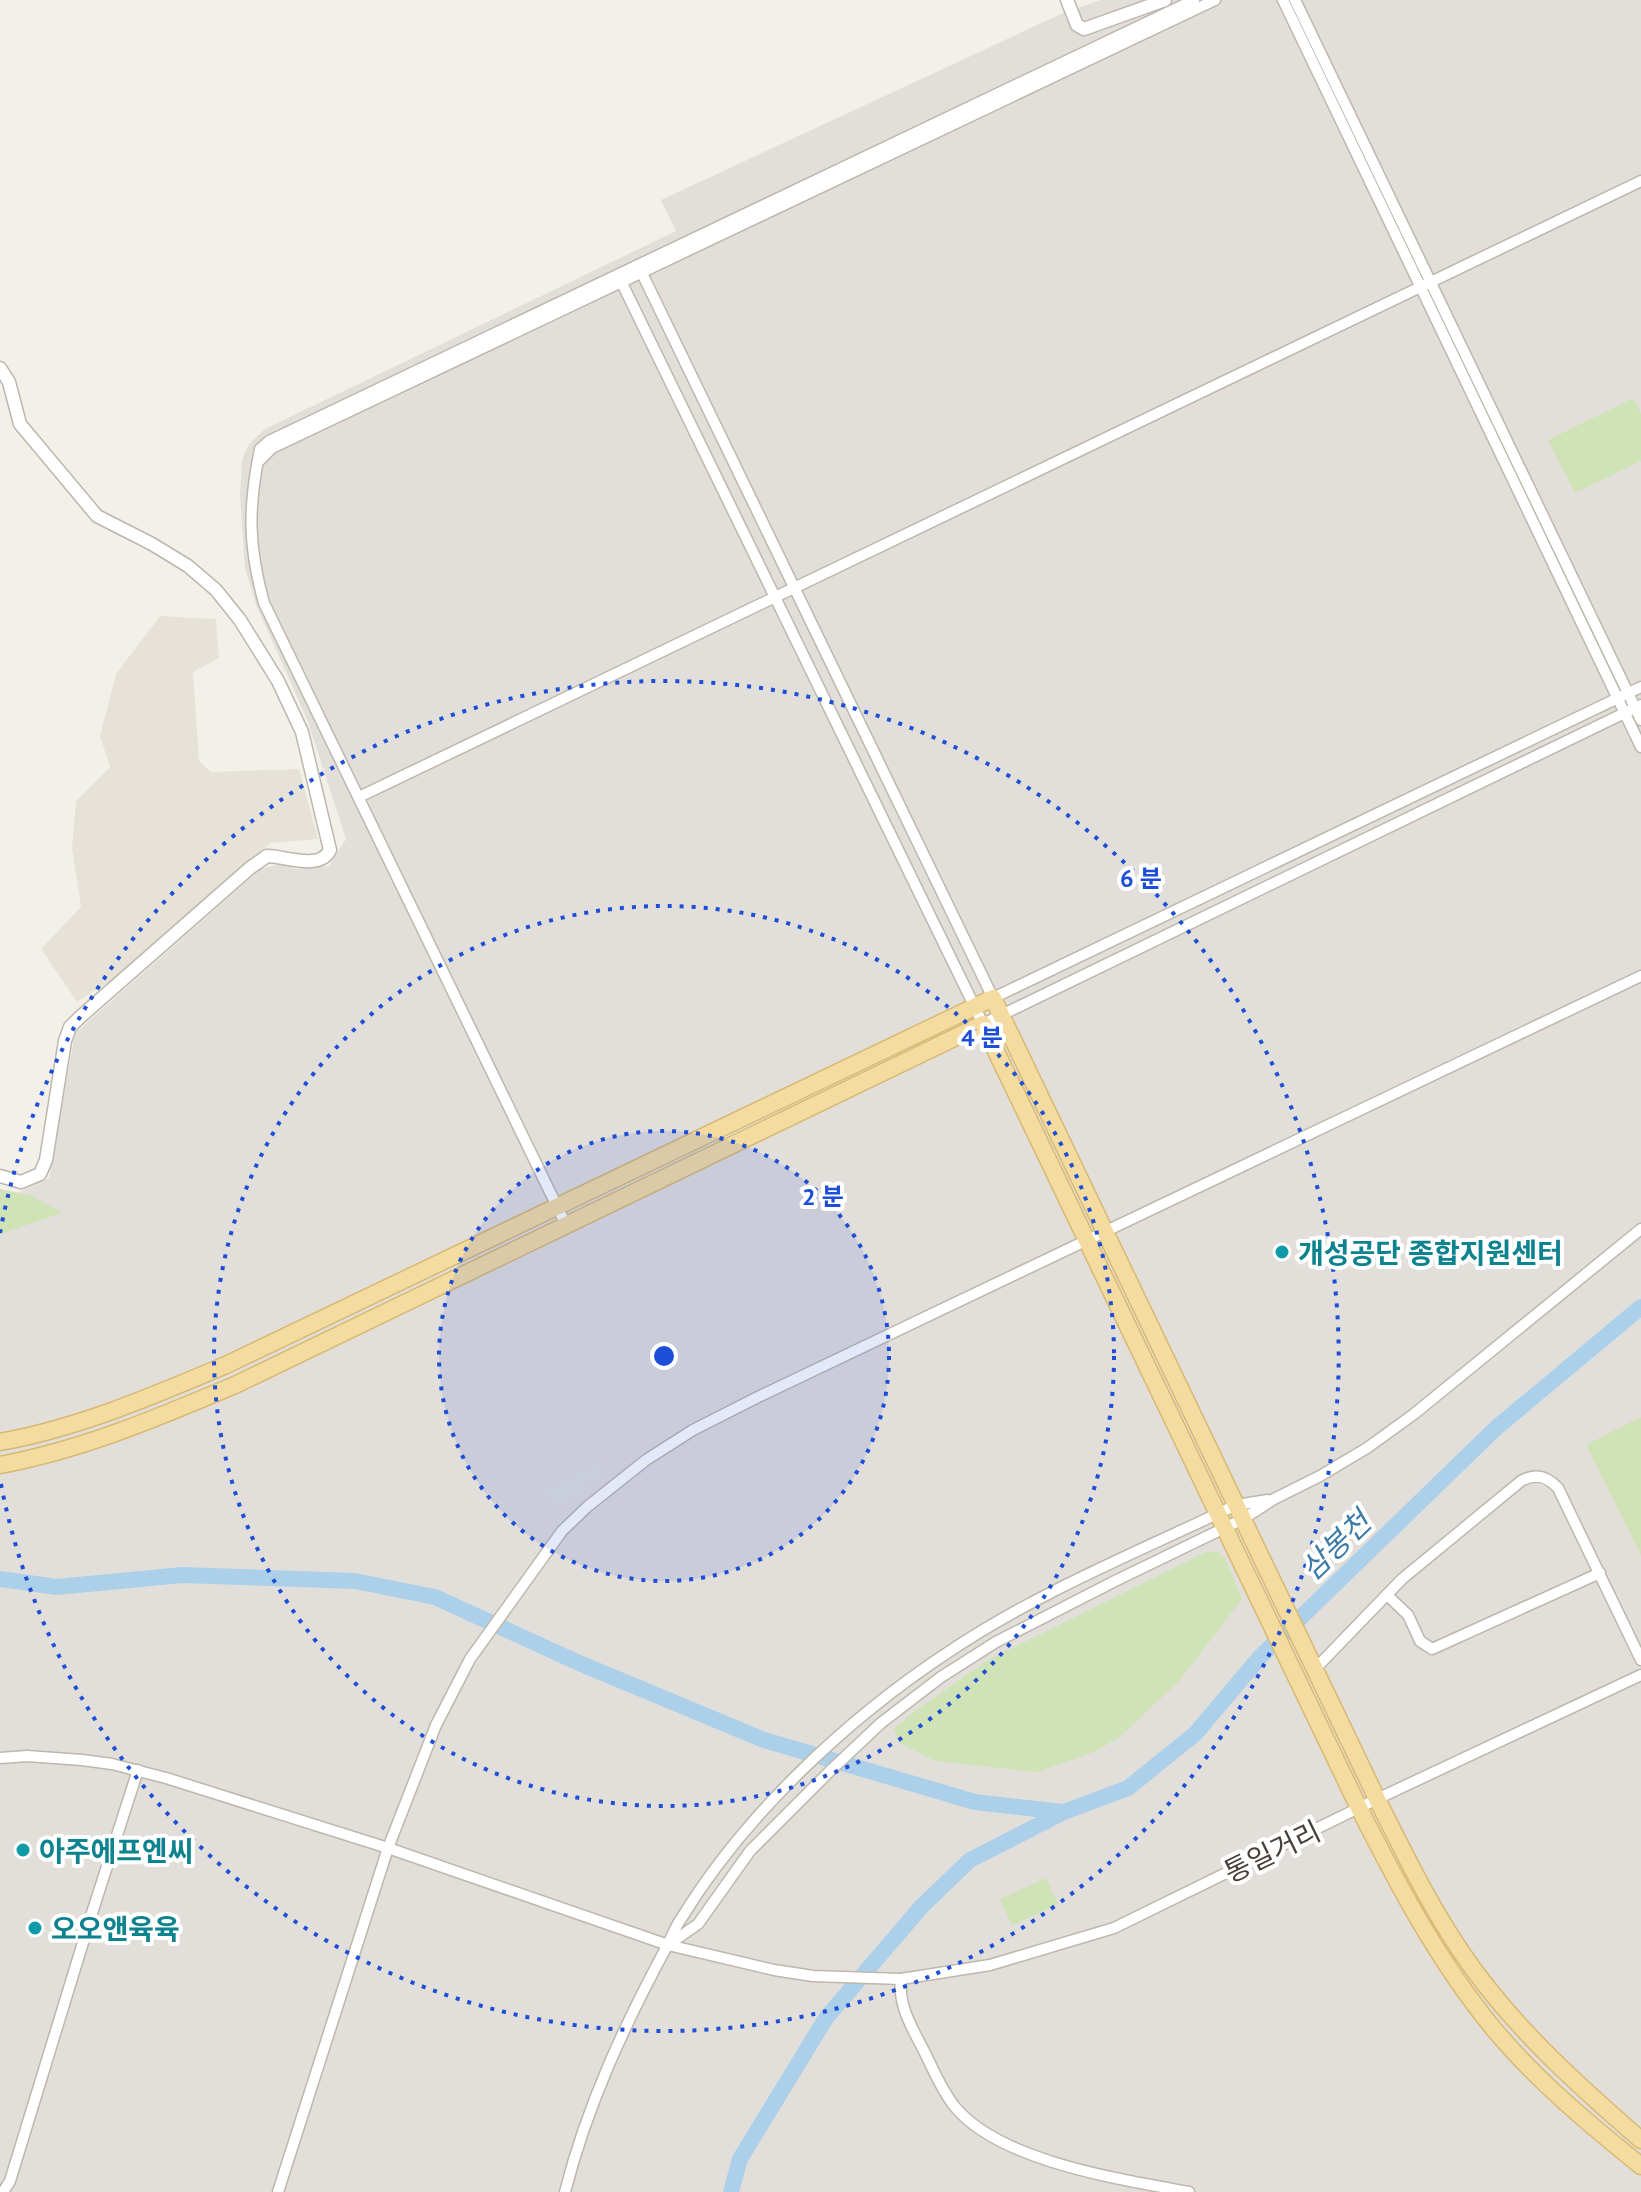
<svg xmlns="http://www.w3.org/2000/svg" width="1641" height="2192" viewBox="0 0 1641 2192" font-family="'PT Sans','Noto Sans KR',sans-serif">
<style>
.residential{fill:#e6e2d8}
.industrial{fill:#e2dfda}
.green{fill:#cfe3b6}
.parking{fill:#e2e0dd}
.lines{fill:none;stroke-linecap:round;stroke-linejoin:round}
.river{stroke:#acd0e9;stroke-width:16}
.minor-casing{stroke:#bdb7ac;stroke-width:13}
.tertiary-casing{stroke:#bdb7ac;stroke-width:15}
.primary-casing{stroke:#d8b972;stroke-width:19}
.minor{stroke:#fff;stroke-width:10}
.tertiary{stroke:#fff;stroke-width:12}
.primary{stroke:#f4dca1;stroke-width:16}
.ring{fill:none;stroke:#1d4ed8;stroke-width:4;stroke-dasharray:4 8}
.culture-dot{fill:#0f9aa8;stroke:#fff;stroke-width:3}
.labels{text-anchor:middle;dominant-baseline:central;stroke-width:8;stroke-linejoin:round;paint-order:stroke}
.culture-label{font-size:28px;font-weight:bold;fill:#0d838f;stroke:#fff;text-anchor:start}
.street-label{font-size:28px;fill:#464038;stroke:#fff}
.water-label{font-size:30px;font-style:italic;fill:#3c7aa7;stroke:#fff}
.centre{fill:#1d4ed8;stroke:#fff;stroke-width:4}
.ring-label{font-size:24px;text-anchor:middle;font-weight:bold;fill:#1d4ed8;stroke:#fff;stroke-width:8;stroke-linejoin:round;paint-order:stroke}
</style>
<rect width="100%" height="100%" fill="#f3f0e9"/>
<path class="residential" d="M160,616l56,3 3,39 -26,14 6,89 12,11 88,-3 19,70 -48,4 -154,134 -39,25 -36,-53 40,-42 -9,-59 4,-47 34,-34 -10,-31 16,-62z"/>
<path class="industrial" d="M1101,0h540v2192h-1641v-1003l17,4 32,-15 26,-145 186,-164 23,-6 12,6 33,-3 17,-27 -39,-120 -50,-112 -12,-38 -5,-73 2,-36 7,-16 16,-15 411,-198 -15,-31 402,-187z"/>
<g class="green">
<path d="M1633,398l8,16v47l-66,32 -27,-53z"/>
<path d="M0,1189l32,7 30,17 -62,21z"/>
<path d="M1641,1417v138l-55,-110z"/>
<path d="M1206,1552h11l8,6 17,41 -63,82 -58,55 -25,15 -58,21 -103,-11 -36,-18 -5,-14 17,-15 77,-54z"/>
<path d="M1046,1878l12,26 -46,22 -12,-27z"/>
</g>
<path class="parking" d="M598,1462l7,14 -23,11 2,7 -31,15 -10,-21z"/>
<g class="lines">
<g class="river">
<path d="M0,1579l57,8 125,-12 173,6 80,16 144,66 185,77 211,62 87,10"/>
<path d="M731,2192l9,-33 86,-141 96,-112 48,-46 94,-48 64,-24 67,-54 66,-78 235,-228 145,-121"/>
</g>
<defs>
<g id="minor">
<path d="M1283,0l358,747"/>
<path d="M1295,0l346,720"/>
<path d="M638,265l355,733 648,-311"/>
<path d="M618,275l365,749 658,-319"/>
<path d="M259,461l13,-13 943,-448"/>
<path d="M359,797l1282,-616"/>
<path d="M566,1225l-302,-622c-16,-57 -16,-95 -4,-154l9,-8 925,-441"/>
<path d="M1387,1595l21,20 12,26 12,8 168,-76"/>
<path d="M1315,1669l87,-90 119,-98c14,-8 26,-5 37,7l83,172"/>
<path d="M0,1758l27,-2 55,4 30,4 54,14 222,70 280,97 106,25 39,6 88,3 89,-14 124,-37 263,-129 264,-124"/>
<path d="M668,1945l30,-21 52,-73 80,-80 51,-48 60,-46 55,-35 119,-61 128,-62 31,-20 46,-23 47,-28 47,-34 227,-185"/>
<path d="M901,1979c-3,28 12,50 24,74 9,18 17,38 30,54 46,55 165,72 234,85"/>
<path d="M3,2192l7,-11 82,-268 46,-143"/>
<path d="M278,2192l110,-344 48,-123 34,-66 92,-128 25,-24 59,-47 47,-30 65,-33 883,-421"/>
<path d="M565,2192c22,-87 60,-168 102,-246 5,-9 8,-19 14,-27 64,-105 167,-201 269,-268 88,-59 190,-100 286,-146l32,-5"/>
</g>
<g id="tertiary">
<path d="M1067,0l10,25 7,4 81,-29"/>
<path d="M0,368l9,14 11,42 77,92 55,28 36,22 28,24 24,30 38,61 24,51 28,118c-10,21 -45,6 -63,6l-17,12 -171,150 -9,9 -5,14 -19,119 -6,14 -19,8 -21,-6"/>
</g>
<g id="primary">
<path d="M0,1442c78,-14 153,-46 226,-77l767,-367 384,801c29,58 58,118 97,171 47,64 107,118 167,170"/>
<path d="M0,1465c82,-15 159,-48 235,-80l748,-361 376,784c39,77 79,153 134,220 43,52 96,96 148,138"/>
</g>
</defs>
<use href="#minor" class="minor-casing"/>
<use href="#tertiary" class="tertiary-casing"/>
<use href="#primary" class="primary-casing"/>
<use href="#minor" class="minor"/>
<use href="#tertiary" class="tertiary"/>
<use href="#primary" class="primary"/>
</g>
<circle cx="664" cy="1356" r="225" fill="#1d4ed8" fill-opacity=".12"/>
<g class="ring">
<circle cx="664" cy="1356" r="225"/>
<circle cx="664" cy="1356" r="450"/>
<path d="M0 1233A675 675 0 1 1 0 1479"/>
</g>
<g class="culture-dot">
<circle cx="1282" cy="1252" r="8"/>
<circle cx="23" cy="1850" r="8"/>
<circle cx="35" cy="1928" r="8"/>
</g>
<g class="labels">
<g class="culture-label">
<text x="1298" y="1252">개성공단 종합지원센터</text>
<text x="39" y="1850">아주에프엔씨</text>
<text x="51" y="1928">오오앤육육</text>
</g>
<g class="street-label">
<text transform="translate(1272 1851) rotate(-26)">통일거리</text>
</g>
<g class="water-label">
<text transform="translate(1335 1545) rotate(-44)">삼봉천</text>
</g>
</g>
<circle cx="664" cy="1356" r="12" class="centre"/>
<g class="ring-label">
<text x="1141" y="887">6 분</text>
<text x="982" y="1046">4 분</text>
<text x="823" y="1205">2 분</text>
</g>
</svg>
